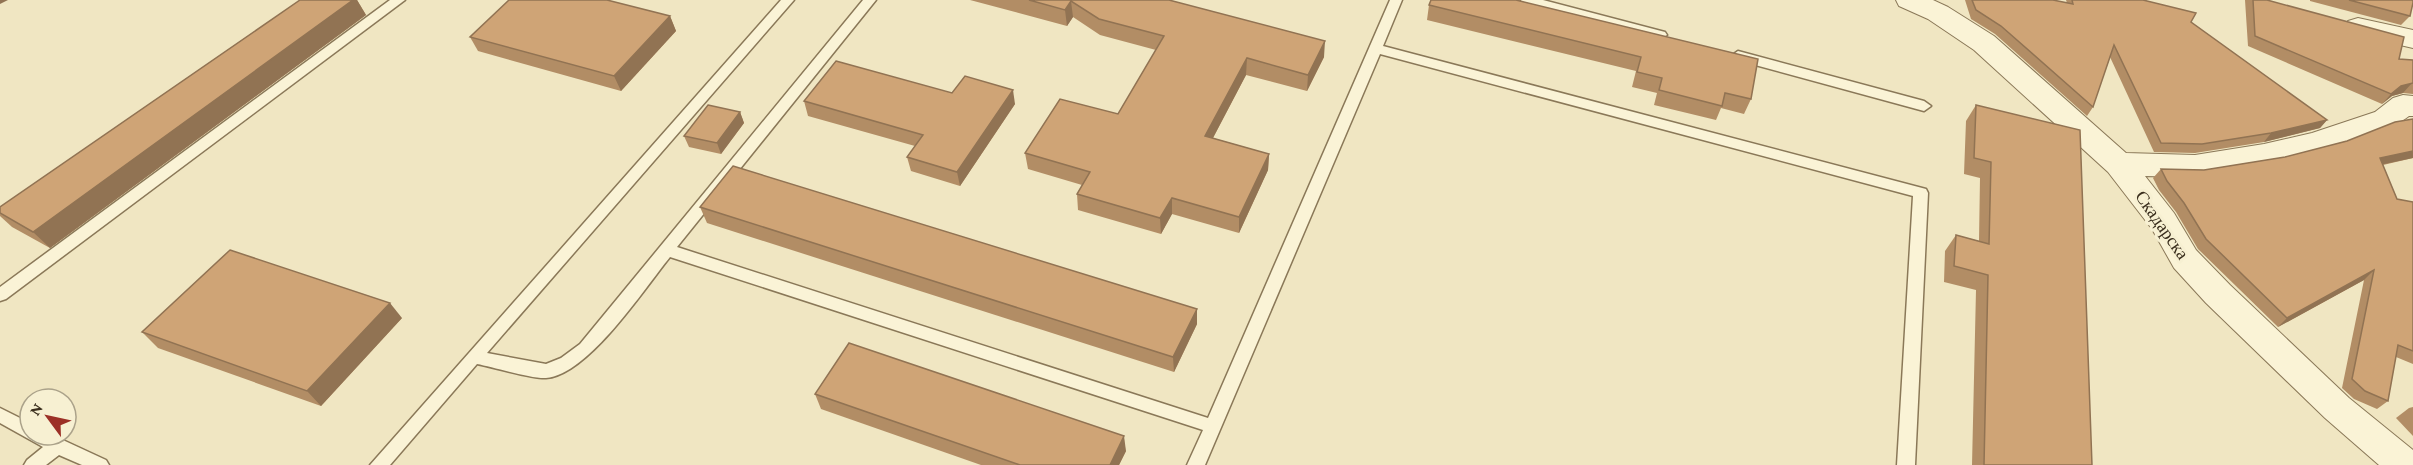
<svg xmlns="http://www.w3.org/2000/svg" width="2413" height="465" viewBox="0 0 2413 465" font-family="'Crimson Pro',serif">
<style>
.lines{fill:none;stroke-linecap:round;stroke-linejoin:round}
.service-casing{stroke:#8a7858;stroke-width:3}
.minor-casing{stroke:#8a7858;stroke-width:2}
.service{fill:#faf3d6;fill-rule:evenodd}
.minor{fill:#faf3d6;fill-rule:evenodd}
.wall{fill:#b28d65}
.shaded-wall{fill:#917353}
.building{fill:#cfa476;stroke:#917353;stroke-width:1.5}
.labels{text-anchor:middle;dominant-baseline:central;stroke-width:6;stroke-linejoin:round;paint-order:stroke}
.street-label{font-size:18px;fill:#3a2e1d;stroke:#f7f0d2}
</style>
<rect width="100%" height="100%" fill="#f0e6c2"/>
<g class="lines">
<defs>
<g id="service">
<path d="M390,0h15l-399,299 -6,2v-14z"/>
<path d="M781,0h13l-307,353 59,11 15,-6 19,-14 283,-344h13l-199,247 531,171 182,-418h12l-19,46 543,143 2,4 -13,272h-18l16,-269 -533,-142 -175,411h-18l16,-35 -533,-173c-26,32 -82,118 -124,121 -14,1 -53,-11 -69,-14l-87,101h-20z"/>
<path d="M1521,0h22l122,32 2,3 -7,4 -138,-36z"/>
<path d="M1738,51l186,50 7,5 -7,5 -191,-52 -2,-3z"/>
<path d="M0,408l30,15v12h22l54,25 3,5h-27l-23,-10 -13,10h-22l3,-5 16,-13 -43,-24z"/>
</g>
<g id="minor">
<path d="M1896,0h37l15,7 46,29 132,117 69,2 69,-11 48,-11 63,-21 18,-14 10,-3 10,1v20h-4c-41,32 -160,56 -213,61 -16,1 -34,-1 -51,-1l29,37 22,37 34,35 119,113 64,52v15h-34l-54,-47 -119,-115 -32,-35 -22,-39 -44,-57 -134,-122 -46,-31 -29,-13z"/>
<path d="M2358,18l55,12v18l-65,-15 -4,-6 4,-6z"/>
</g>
</defs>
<use href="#service" class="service-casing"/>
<use href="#minor" class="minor-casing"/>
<use href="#service" class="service"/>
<use href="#minor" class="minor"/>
</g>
<g class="wall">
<path d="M300,0h57l9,15 -316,233 -38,-21 -12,-11v-9z"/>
<path d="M970,0h199l155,57 -17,34 -61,-16 -33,63 56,16 -1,16 -29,63 -67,-19 -11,20 -83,-24 -1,-16 5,-9 -54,-16 -3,-16 93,-39 38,-64 -56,-15 -27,-18 -6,9z"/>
<path d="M1516,0l235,99 -7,15 -23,-6 -5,12 -62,-15 3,-12 -25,-6 4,-16 -209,-51 2,-15z"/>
<path d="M1965,0h88l14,3 -1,-3h77l48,22 136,98 -7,8 -56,14 -69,11 -41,-1 -44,-95 -17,50 -6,9 -92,-82 -24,-15z"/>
<path d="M2245,0h8l146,59 14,1v34l-10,-1 -11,3 -10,8 -134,-58z"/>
<path d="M2310,0h103l-3,16 -9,9 -91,-24z"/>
<path d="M670,16l6,15 -55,60 -143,-40 -8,-14z"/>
<path d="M952,93l63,11 -55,82 -49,-15 -4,-14 8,-11 -107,-30 -4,-15z"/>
<path d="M1976,105l116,360h-120l4,-175 -32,-8 1,-31 11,-16 23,6 1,-63 -16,-4 2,-53z"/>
<path d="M740,112l4,11 -23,31 -32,-7 -5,-11z"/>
<path d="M2413,119v39l-30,7 14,34 16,3v162l-17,-7 -8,44 -11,8 -23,-10 -12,-11 22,-108 -86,47 -80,-78 -22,-37 -17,-22 -6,-12 8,-9 43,1 81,-13 62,-16z"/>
<path d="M700,207l497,102v15l-23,48 -467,-149z"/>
<path d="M402,318l-81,88 -163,-58 -16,-16z"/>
<path d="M815,394l311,57 -7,14h-138l-160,-56z"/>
<path d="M2413,407v29l-17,-18 13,-10z"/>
</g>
<g class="shaded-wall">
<path d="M0,0h8l-8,4z"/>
<path d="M353,0h4l9,15 -316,233 -17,-16z"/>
<path d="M1071,1l2,16 -6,9 -2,-16z"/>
<path d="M670,16l6,15 -55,60 -7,-15z"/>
<path d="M1325,41l-1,16 -17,34 1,-16z"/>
<path d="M1247,58l-1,17 -41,78v-17z"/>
<path d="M2412,83l-9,10 -11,3 -10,8 9,-10 10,-8z"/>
<path d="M1013,90l2,14 -55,82 -3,-14z"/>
<path d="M740,112l4,11 -23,31 -4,-11z"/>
<path d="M2327,120l-7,8 -56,14 7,-9z"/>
<path d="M2413,151v7l-43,9 10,-9z"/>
<path d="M1269,154l-1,16 -29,63v-16z"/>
<path d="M1172,198v16l-11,20 -1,-16z"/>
<path d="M2374,270l-10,10 -86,47 9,-9z"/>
<path d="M390,303l12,15 -81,88 -14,-15z"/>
<path d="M1197,309v15l-23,48 -1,-15z"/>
<path d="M1124,436l2,15 -7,14h-9z"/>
</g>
<g class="building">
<path d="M300,0h53l-320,232 -33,-19v-6z"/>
<path d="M509,0h98l63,16 -56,60 -144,-39z"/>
<path d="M1029,0h140l156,41 -17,34 -61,-17 -42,78 64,18 -30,63 -67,-19 -12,20 -83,-24 13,-22 -65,-19 35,-54 58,15 46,-78 -65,-17 -28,-18 -6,9z"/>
<path d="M1431,0h85l242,59 -7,40 -26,-6 -3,13 -63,-16 3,-12 -25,-6 4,-15 -212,-52z"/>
<path d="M1972,0h81l20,4 -1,-4h71l53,13 -5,9 136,98 -56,13 -69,11 -41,-1 -47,-98 -21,62 -92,-81 -25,-16z"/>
<path d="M2253,0h14l137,37 -5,22 14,1v23l-12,3 -10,8 -136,-58z"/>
<path d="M2349,0h64v3l-3,13z"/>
<path d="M836,61l116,32 13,-17 48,14 -56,82 -50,-15 16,-22 -119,-34z"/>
<path d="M708,105l32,7 -23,31 -33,-7z"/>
<path d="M1976,105l104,25 12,335h-108l4,-190 -34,-9 2,-31 33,9 2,-82 -17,-4z"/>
<path d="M2413,119v32l-33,7 17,41 16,3v149l-15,-6 -10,56 -23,-10 -13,-12 22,-109 -87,48 -81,-79 -22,-36 -17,-22 -6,-12 43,1 81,-13 62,-16 48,-19z"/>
<path d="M733,166l464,143 -24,48 -473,-150z"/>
<path d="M230,250l160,53 -83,88 -165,-59z"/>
<path d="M849,343l275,93 -14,29h-90l-205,-71z"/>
</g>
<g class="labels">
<g class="street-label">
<text transform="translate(2162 225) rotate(55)">Скадарска</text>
</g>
</g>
<g transform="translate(48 417) rotate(303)"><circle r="28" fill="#f7f0d2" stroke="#aba28a" stroke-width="1.5"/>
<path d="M0-4.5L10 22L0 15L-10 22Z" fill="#9c3026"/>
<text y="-9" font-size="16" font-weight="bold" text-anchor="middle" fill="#3a2e1d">N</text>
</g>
</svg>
